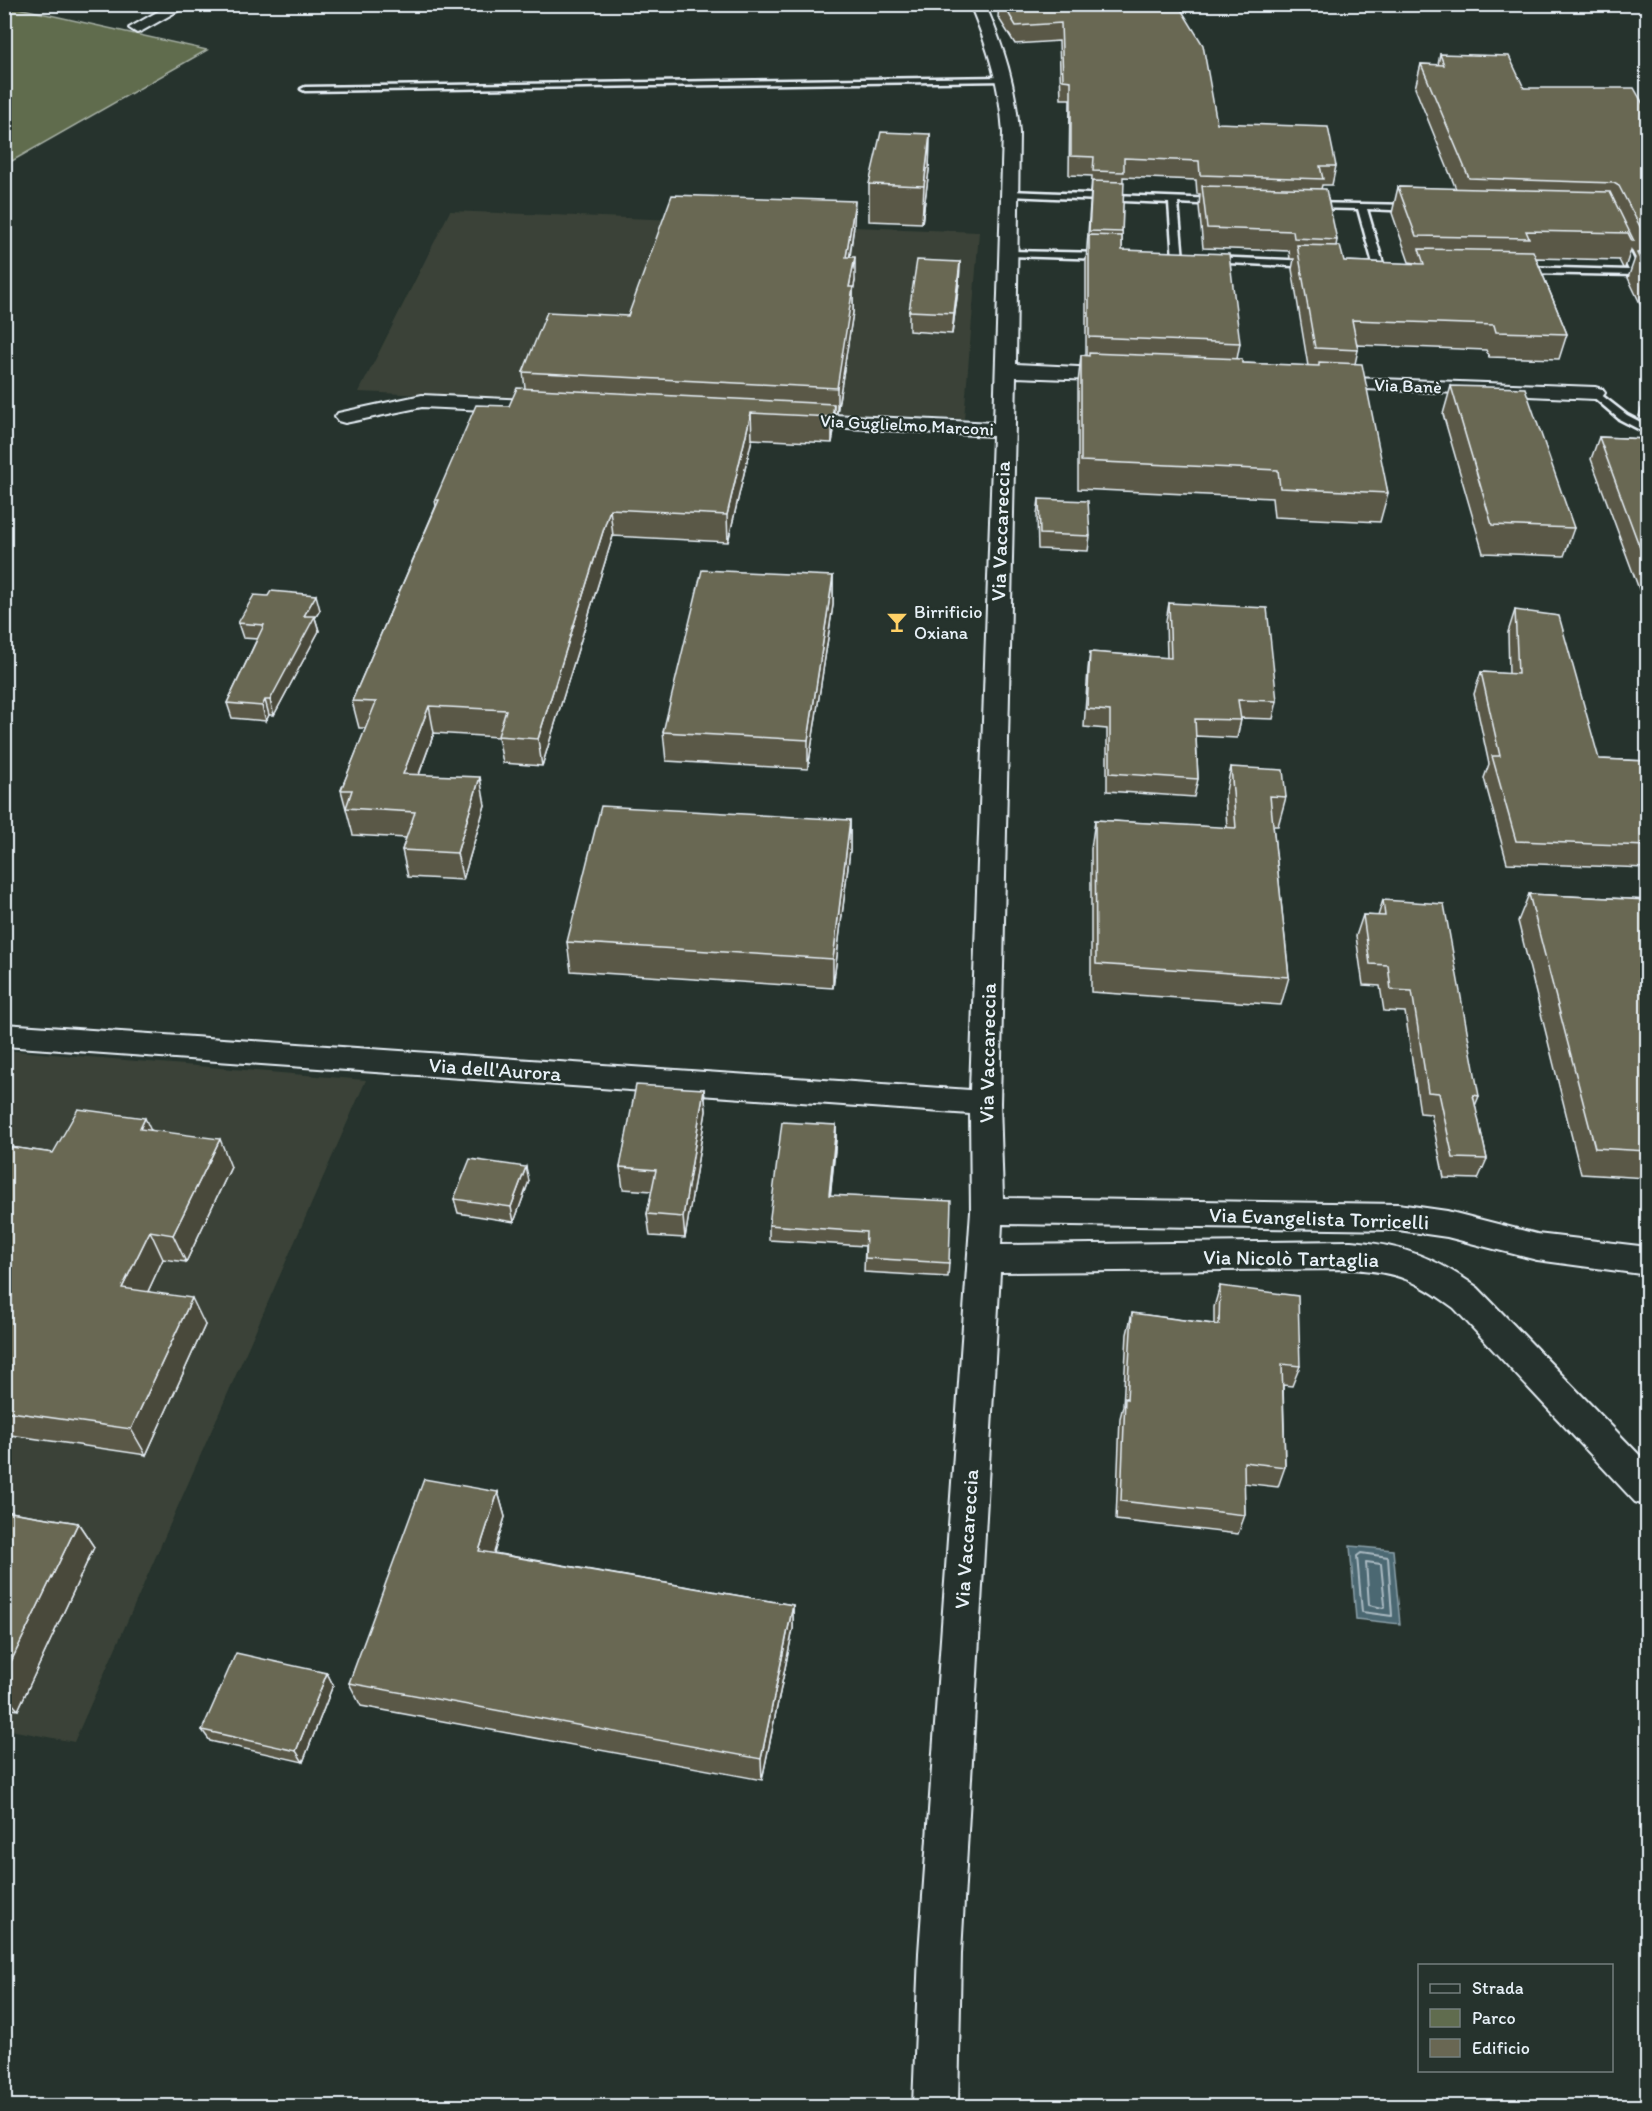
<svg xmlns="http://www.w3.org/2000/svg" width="1652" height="2111" viewBox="0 0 1652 2111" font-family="Itim,sans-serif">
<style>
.built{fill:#3a4338}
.green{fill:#606c4e;stroke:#a4aea3;stroke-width:1.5}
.water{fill:#4c6872;stroke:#8a9fa8;stroke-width:1.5}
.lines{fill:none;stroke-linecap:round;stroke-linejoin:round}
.shore{stroke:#aabac2;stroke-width:2}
.service-casing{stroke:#e8f1f8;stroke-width:5}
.minor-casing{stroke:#e8f1f8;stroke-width:4}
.service{fill:#26332d;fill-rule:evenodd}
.minor{fill:#26332d;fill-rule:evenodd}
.wall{fill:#5a5947;stroke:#e8f1f8;stroke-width:1.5;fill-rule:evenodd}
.shaded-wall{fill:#4a483a;stroke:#e8f1f8;stroke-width:1.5}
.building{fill:#696753;stroke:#e8f1f8;stroke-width:1.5}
.labels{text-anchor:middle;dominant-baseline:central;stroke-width:4.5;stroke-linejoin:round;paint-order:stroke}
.far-street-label{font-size:18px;fill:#e8f1f8;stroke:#26332d}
.far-poi-label{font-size:18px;fill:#e8f1f8;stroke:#26332d;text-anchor:start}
.street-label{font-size:21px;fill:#e8f1f8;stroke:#26332d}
</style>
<rect width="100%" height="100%" fill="#26332d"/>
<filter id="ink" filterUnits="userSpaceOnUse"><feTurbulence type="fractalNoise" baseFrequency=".0167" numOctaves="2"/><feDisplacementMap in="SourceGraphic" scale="12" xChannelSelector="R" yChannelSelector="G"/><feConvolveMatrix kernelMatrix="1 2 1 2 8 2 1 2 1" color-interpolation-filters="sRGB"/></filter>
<g filter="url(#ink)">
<g class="built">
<path d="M450,211l529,21 -15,187 -605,-27z"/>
<path d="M4,1050l362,30 -292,662 -69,-13z"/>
</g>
<path class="green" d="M5,5l202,45 -202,115z"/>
<path class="water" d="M1350,1546l43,4 7,74 -44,-5z"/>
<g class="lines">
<g class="shore">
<path d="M1361,1553l27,4 4,59 -30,-4 -5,-56z"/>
<path d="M1366,1562l15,2 4,41 -2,3 -14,-3z"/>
</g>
<defs>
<g id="service">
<path d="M1005,77h3v4l-703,10 -4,-2 4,-2z"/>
<path d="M1006,191l212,8 4,3 -4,3 -40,-2 5,56 -5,3 -5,-3 -4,-56 -160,-7 -3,-1z"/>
<path d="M1308,203l105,2 4,3 -4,3 -46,-2 17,58 -5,3 -5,-3 -16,-58 -47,-1 -4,-3z"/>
<path d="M1620,239l5,3 15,31 -2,2 -115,-2 -5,-3 5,-3 106,3 -14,-28z"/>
<path d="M1006,251l100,2 5,3 -5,3 -97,-3 -3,-1z"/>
<path d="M1211,257l102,4 5,3 -5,3 -105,-5 -2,-2z"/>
<path d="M1595,390l32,25 21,11v8l-29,-15 -28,-24 -1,-2z"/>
</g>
<g id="minor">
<path d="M171,4h19l-48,27 -5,2 -8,-5z"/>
<path d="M970,4h15c19,44 31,81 34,129l-3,231 103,5 7,2 3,4 -3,4 -7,2 -103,-4 -16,726 3,95 395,6 49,7 90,23 111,13v28l-111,-15 -90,-23 -49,-7 -396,-6 -1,21 350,-4c52,4 85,17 127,47l170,176v42l-13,-4 -181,-194c-38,-28 -56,-36 -103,-39l-351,3 -39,681 -3,153h-45l6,-153 52,-742 -1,-97 -966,-68v-22l966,66 23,-654 -200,-11 -7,-2 -3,-4 3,-4 7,-2 201,10 9,-290c-3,-48 -15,-85 -33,-129z"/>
<path d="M1326,377l269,10 7,2 3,4 -3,4 -7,2 -276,-12 -3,-4 3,-4z"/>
<path d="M422,395l129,6 7,2 3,4 -3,4 -7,2 -129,-6 -77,16 -7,-2 -3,-4 3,-4z"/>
</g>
</defs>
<use href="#service" class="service-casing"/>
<use href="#minor" class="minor-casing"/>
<use href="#service" class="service"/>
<use href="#minor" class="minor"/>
</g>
<g class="wall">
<path d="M999,4h169l49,119 119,43 -4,19h-10l-1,4 16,51 -1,6 8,15 71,3 1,-1 -7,-1 -17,-49 6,-26 58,2 -41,-101 6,-24 17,1 2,-11 84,34 123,23v207l-19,-40 7,-20 -4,-8 -6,18h-2l-4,-8 -83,-2 31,76 -8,25 -70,-2 -3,-7 -129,-5 1,5 -3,14 33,129 -8,29 -106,-5 -2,-19 -194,-9v-106l3,-28 5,1v-95l6,-85 -23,-1 1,-76h-9l-2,-58 -44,3 -17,-27zM1123,177l73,3 1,14h3l-1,12 4,42 86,3 1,8h4l-2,10 16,97 -66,-3 -5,-4 3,-16 -118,-93z"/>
<path d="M930,134l-1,36 -7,53 -53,-2v-37z"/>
<path d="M854,225l-4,32 5,24 -2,10v21l-16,101h-3v17l-2,13 -80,-4 -24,103 -115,-6 -71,230 -39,-3 -5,-26 -64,-4 -15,42 66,30 -22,75 -55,-3 -6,-27 4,-12 -53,-3 -12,-45 25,-62h-7l-7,-27 84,-195 -1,-6 74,-94 16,-18 -2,-16 105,-56z"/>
<path d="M960,262l-1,21 -7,51 -43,-3v-20z"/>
<path d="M1451,386l123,142 -10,28 -81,-3 -40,-139z"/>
<path d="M1647,391v29l-8,-4z"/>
<path d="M1599,437l48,2v169h-1l-55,-149z"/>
<path d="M1039,499l51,37 -2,15 -50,-2 -1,-35z"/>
<path d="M833,576v29l-25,164 -142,-8 -3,-29z"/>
<path d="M1169,603l108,98 -4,18 -32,-1v2l-4,18 -41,-2 2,43 -4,18 -87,-6v-62l-23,-2 4,-58 2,-17 77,6 -1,-37z"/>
<path d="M320,610l-5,8 4,13 -45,84h-5l-3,6 -34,-3 -5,-15 30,-64 -14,-1 -5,-15z"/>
<path d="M1515,610l84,149 48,2v107l-140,-5 -23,-85 5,-14 -15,-70 7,-22 28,2 -1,-42z"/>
<path d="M1231,767l55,30 -8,29h-5l16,151 -8,28 -190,-13v-143l4,-29 132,8 -2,-32z"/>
<path d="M850,820v30l-17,138 -262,-17 -4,-29z"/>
<path d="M1529,894l118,6v278l-66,-4 -63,-253z"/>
<path d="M1383,900l96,196 -4,10 12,53 -9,20 -34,-1 -13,-64 -11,-1 -15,-101 -21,-1 -4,-25 -17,-1 -7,-49 7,-21 15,1z"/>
<path d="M704,1089l2,22 -21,127 -35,-2 -3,-22 5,-23 -29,-2 -3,-22z"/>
<path d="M836,1125v15l-6,55 119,68 -1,14 -84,-5 1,-26 -96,-6v-15z"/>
<path d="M151,1130l80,37 -45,95 -23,-3 -15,32 57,34 -59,130 -142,-21v-288l49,7z"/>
<path d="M529,1181l-15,41 -56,-9 -4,-14z"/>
<path d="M1220,1286l80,80 -8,20 -9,-1 2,82 -7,20 -34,-4 1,32 -7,19 -122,-14 4,-102 3,-12 4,-72 5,-21 82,11v-17z"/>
<path d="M498,1492l7,25 -11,36 299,52v24l-31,151 -401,-74 -12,-23z"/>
<path d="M4,1511l74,12 16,24 -76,163 -14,-2z"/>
<path d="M327,1673l6,12 -30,77 -93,-21 -8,-11z"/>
</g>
<g class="shaded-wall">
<path d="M930,134l-1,36 -7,53 2,-37z"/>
<path d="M855,201l-1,24 -8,56v-24z"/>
<path d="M855,257v24l-2,10v21l-16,101v-25l12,-101z"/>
<path d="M960,262l-1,21 -7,51 2,-21z"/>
<path d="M834,404v26l-2,13v-26z"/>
<path d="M751,413l1,26 -24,103 -1,-27z"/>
<path d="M4,488l5,12 -5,7z"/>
<path d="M610,509l3,27 -71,230 -4,-27z"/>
<path d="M833,576v29l-25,164v-29z"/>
<path d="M316,595l4,15 -5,8 4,13 -45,84 -4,-15 34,-84z"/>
<path d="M265,700l4,15 -3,6 -4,-15z"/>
<path d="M429,706l5,27 -25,68 -6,-27z"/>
<path d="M480,777l5,28 -22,75 -6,-27z"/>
<path d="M850,820v30l-17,138v-29z"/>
<path d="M704,1089l2,22 -21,127 -2,-21z"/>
<path d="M145,1118l13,28 -18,-17z"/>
<path d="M836,1125v15l-7,69v-14z"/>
<path d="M220,1139l11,28 -45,95 -13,-27z"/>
<path d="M526,1167l3,14 -15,41 -3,-15z"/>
<path d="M150,1231l13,28 -26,56 -15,-27z"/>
<path d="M192,1298l13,27 -59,130 -15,-26z"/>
<path d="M498,1492l7,25 -18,58 -8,-24z"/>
<path d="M78,1523l16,24 -76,163 -14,-16v-18z"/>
<path d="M793,1605v24l-31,151 -1,-21z"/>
<path d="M327,1673l6,12 -30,77 -7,-11z"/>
</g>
<g class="building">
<path d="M1003,4h165l2,2h9l24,39 14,78 111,4 8,39h-16l3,13 -123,-4 -1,-14 -75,-3v14l-31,-1 1,-14 -23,-1v-75l-8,-1 -2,-57 -45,3z"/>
<path d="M1440,54l69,2 15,32h110l13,23v129l-28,-54 -5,-3 -145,-5 -48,-114 23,1z"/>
<path d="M881,132l49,2 -6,52 -55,-2z"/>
<path d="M1092,181l32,1 -2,50 -33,-1z"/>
<path d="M1202,186l124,3 11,51 -43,-2 -1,-7 -86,-3z"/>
<path d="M1398,187l212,5 24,49h-2l-4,-8 -102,-2 3,7 -113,-2z"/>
<path d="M672,195l183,6 -9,56h9l-6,30h4l-16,101 -314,-16 24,-60 81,4z"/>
<path d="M1089,235l33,1v14l107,4 11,89 -151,-6z"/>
<path d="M1297,245l43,1 4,15 80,3 -5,-15 114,2 34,83 -71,-2 -2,-7 -142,-5 6,30 -43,-2z"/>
<path d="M1647,250v24l-10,-21 8,-1z"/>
<path d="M917,260l43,2 -6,51 -45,-2z"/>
<path d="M1089,353l153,6v4l77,3v-4l43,2 26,129 -108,-5 -2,-18 -197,-9v-106l8,1z"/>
<path d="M1451,386l74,2 49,140 -82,-3z"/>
<path d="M517,388l317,16 -2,13 -81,-4 -24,102 -117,-6 -72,230 -40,-3 8,-26 -77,-4 -26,68 77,3 -23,76 -55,-3 13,-38 -69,-4 6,-18h-11l35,-88 -24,-1 87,-201h-4l41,-95 33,1z"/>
<path d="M1599,437l48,2v128z"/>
<path d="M1039,499l49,2 2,35 -50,-2z"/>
<path d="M702,570l131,6 -25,164 -145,-8z"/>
<path d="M271,591l45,4 -12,21h11l-45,84h-5l-3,6 -35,-3 37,-78 -26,-2 16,-28 14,1z"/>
<path d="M1169,603l98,5 10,93 -39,-1 3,20 -46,-1 3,60 -88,-6v-62l-23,-2 3,-57 81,6z"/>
<path d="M1515,610l44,6 40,143 48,2v85l-131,-5 -24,-85h8l-19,-84 37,2z"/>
<path d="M1231,767l52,3 3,27 -16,-1 19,181 -193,-13 -1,-144 141,8z"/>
<path d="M601,806l249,14 -17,139 -266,-17z"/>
<path d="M1529,894l118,6v251l-52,-3z"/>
<path d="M1383,900l61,4 35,192 -6,-1 14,64 -34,-1 -14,-65 -11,-1 -16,-101 -21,-1 -3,-25 -18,-1 -7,-49 22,1z"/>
<path d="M636,1085l68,4 -21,128 -36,-3 9,-44 -36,-3z"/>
<path d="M78,1109l67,9 -5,11 80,10 -47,96 -23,-4 -28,57 70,10 -61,131 -127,-18v-265l49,7z"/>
<path d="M782,1122l54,3 -7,70 122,6 -2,62 -84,-5 1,-26 -97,-7z"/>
<path d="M470,1159l56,8 -15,40 -57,-8z"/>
<path d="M1220,1286l78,10 2,70 -18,-2 3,103 -41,-5 1,53 -124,-14 4,-103 2,1 5,-86 87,12z"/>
<path d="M424,1479l74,13 -19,59 314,54 -32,154 -412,-76z"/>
<path d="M4,1511l74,12 -74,153z"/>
<path d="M236,1653l91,20 -31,78 -94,-21z"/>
</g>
</g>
<defs>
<symbol id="bar-bare" viewBox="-9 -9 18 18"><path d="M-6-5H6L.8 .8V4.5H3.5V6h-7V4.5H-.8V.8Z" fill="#ffd166" stroke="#26332d" stroke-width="2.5" paint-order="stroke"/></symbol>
</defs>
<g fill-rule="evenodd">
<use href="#bar-bare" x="882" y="607" width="30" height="30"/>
</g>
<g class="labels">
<g class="far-street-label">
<text transform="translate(1408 386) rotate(2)">Via Banè</text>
<text transform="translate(907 425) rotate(3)">Via Guglielmo Marconi</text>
</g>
<g class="far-poi-label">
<text x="914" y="612">Birrificio<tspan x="914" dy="21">Oxiana</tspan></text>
</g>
<g class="street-label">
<text transform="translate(1000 531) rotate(-88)">Via Vaccareccia</text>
<text transform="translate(987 1053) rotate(-89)">Via Vaccareccia</text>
<text transform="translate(495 1069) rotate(4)">Via dell'Aurora</text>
<text transform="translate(1319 1218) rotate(2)">Via Evangelista Torricelli</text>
<text transform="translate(1291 1258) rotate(1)">Via Nicolò Tartaglia</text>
<text transform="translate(966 1539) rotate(-86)">Via Vaccareccia</text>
</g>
</g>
<rect width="1652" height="2111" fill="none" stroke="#26332d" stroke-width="24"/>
<rect x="12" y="12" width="1628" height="2087" fill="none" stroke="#e8f1f8" stroke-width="2" filter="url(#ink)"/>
<rect x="1418" y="1964" width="195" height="108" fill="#26332d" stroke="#747f7e" stroke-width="1.5"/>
<rect x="1430" y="1984" width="30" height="9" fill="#26332d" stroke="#747f7e" stroke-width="1.5"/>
<text x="1472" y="1994" font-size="18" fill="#e8f1f8">Strada</text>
<rect x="1430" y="2009" width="30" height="18" fill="#606c4e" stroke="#747f7e" stroke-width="1.5"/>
<text x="1472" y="2024" font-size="18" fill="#e8f1f8">Parco</text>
<rect x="1430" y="2039" width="30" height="18" fill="#696753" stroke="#747f7e" stroke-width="1.5"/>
<text x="1472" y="2054" font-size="18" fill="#e8f1f8">Edificio</text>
</svg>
